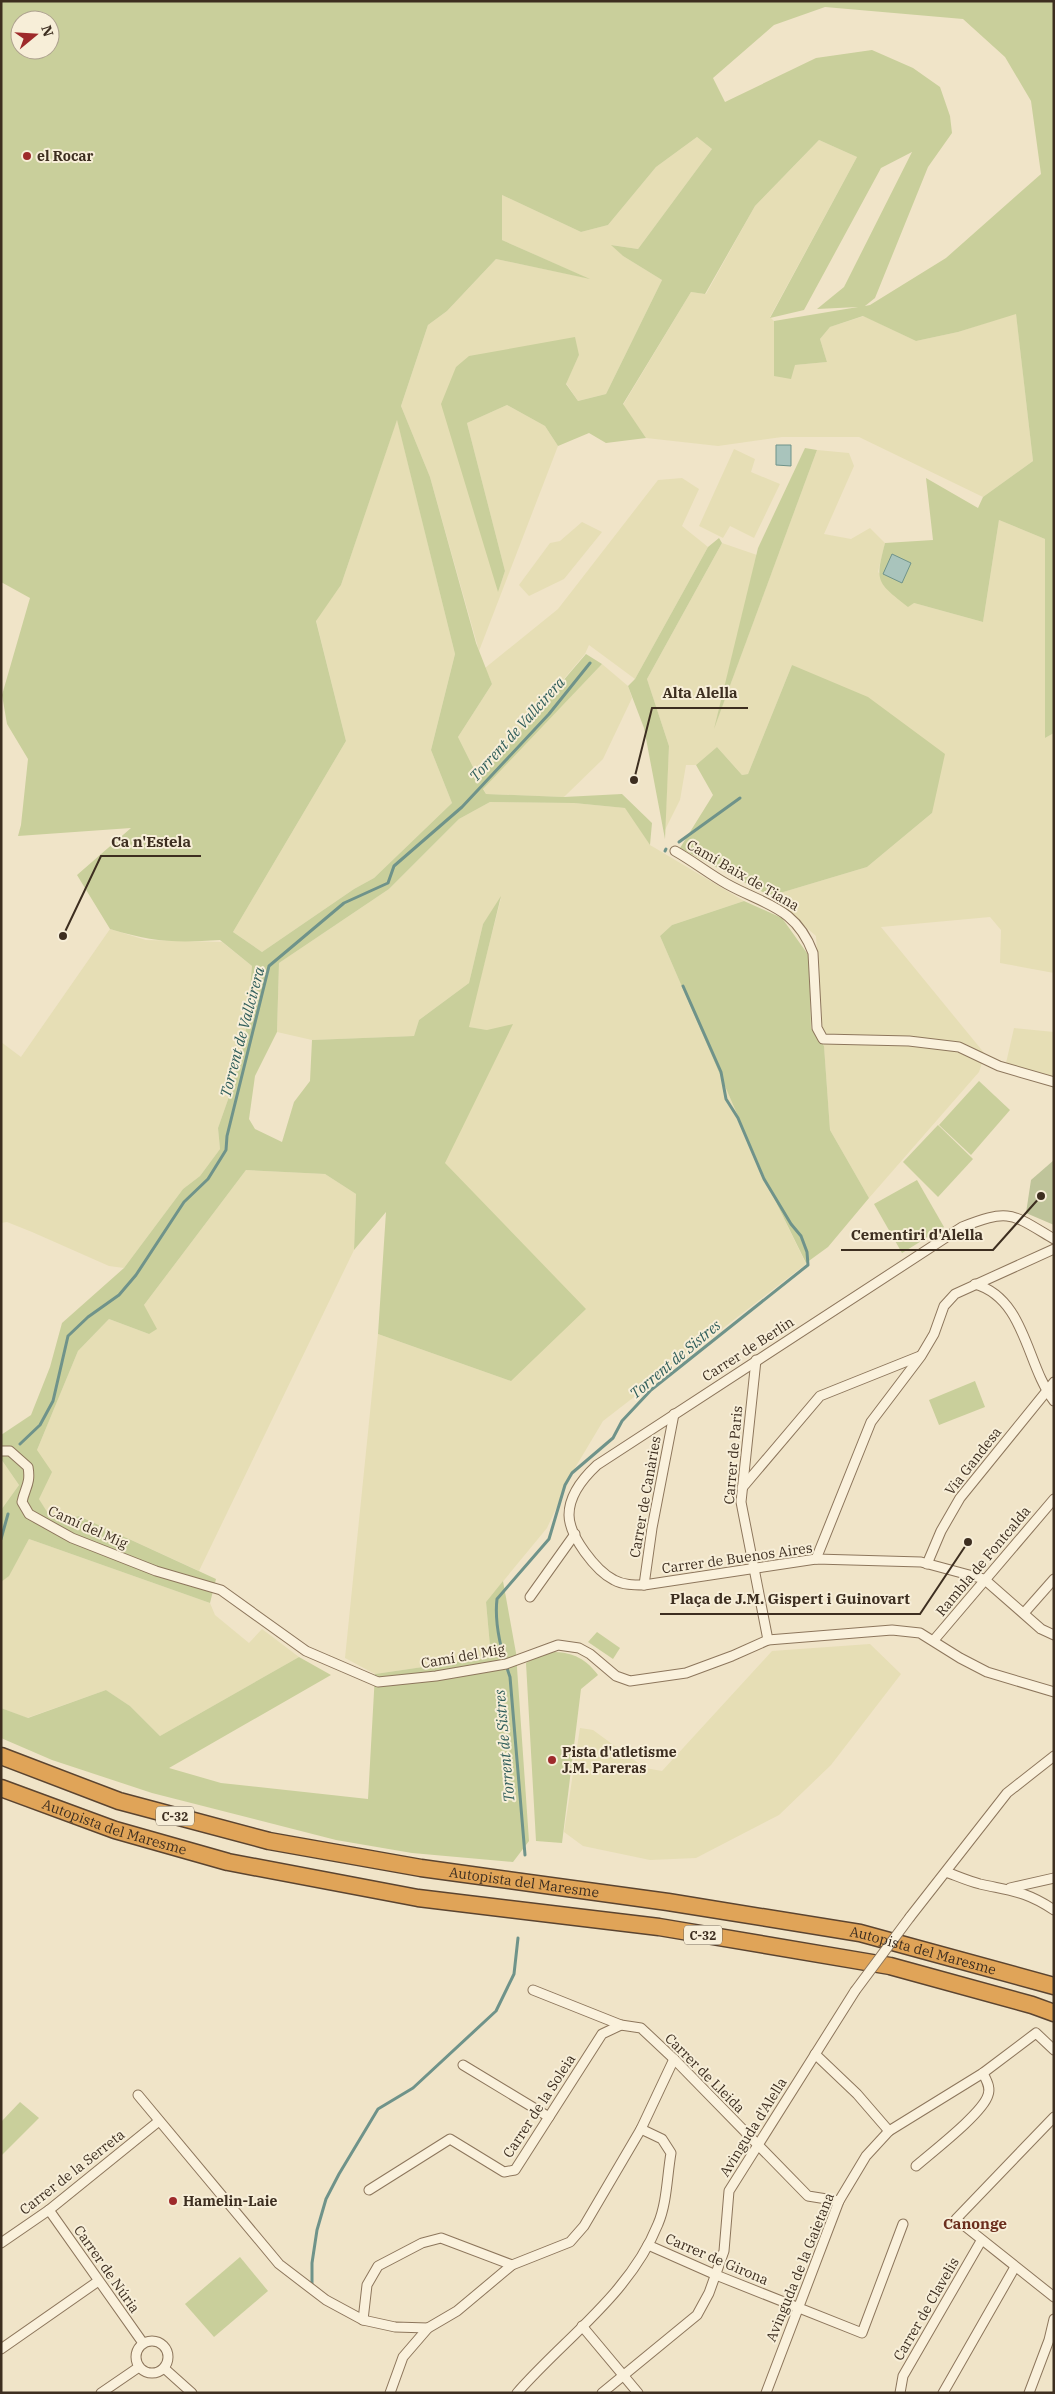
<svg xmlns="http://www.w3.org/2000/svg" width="1055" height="2394" viewBox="0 0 1055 2394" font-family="'IBM Plex Serif',serif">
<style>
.farmland{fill:#e6deb5}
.green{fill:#c9cf9b;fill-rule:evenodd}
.cemetery{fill:#bfc49a}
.water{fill:#a9c4bc;stroke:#6f938a}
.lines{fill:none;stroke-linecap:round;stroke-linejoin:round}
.stream{stroke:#6f938a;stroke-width:3}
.street-casing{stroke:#8d765c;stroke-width:11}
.highway-casing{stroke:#5b4430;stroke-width:19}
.street{stroke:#faf1dc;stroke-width:9}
.highway{stroke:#e0a458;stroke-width:16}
.street-bridge-casing{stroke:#8d765c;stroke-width:11;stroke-linecap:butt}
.street-bridge{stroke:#faf1dc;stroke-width:9}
.poi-dot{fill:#9e2a2b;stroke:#f7eed8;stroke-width:2}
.labels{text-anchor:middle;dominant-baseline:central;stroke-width:4;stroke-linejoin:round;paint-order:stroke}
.shield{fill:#f7eed8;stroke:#756857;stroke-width:1}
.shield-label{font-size:12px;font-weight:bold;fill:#3d2e20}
.poi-label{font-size:14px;font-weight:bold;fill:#3d2e20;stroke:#f7eed8;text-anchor:start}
.street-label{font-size:14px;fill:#3d2e20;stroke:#f7eed8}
.water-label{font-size:15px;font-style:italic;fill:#2f5d5a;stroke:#f7eed8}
.neighbourhood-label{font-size:15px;font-weight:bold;fill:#6b2e1e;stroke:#f7eed8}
.leader{fill:none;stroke:#3d2e20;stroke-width:2}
.callout-dot{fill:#3d2e20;stroke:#f7eed8;stroke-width:2}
.callout-label{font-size:15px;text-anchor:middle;font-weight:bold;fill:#3d2e20;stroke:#f7eed8;stroke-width:4;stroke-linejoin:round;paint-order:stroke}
</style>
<rect width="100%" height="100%" fill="#f0e4c8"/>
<g class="farmland">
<path d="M697,137l15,12 -74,100 -26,-4 11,11 39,24 -56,114 -28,7 -12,-18 13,-28 -123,12 42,224 7,-20 -38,-148 40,-18 38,21 13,20 -79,205 -49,-174 -29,-71 27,-81 19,-14 49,-52 91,19 -85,-38v-45l79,37 27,-7 48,-58z"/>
<path d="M819,140l38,17 -87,160 4,4 2,7 -2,47 21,-10 32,-3 -7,-23 10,-12 34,-11 52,25 42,-9 58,-19 17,148 -50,36 -124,-60h-77l-64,9 -72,-8 -23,-33 68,-113 15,2 49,-88z"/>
<path d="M397,419l58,235 -24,96 21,53 -78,75 -20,11 -92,63 -29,-20 113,-191 -30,-121 25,-35z"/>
<path d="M734,449l21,10 -4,13 29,12 -26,54 -24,-12 -7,12 -24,-12z"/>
<path d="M817,450l32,3 5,13 -30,68 27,5 19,-11 15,15 -7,29 36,31 69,19 16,-102 46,19v199l9,-5v240l-54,-10 1,-33 -11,-13 -109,10 104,127 -6,18 -110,126 -39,-68 -14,-194 -46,-40 97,-29 65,-54 -140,-148 -44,109 -6,1 -25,-28 -21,18h-10l-6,35 -15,30 4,-84 -22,-67 75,-136 35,12 -41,168z"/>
<path d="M682,478l17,11 -17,37 26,21 -73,132 -46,-34 -4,9 -106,125 -21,-42 34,-53 -7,-16 73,-59 100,-129z"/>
<path d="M582,522l20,10 -38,47 -35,17 -10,-11 31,-42 10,-2z"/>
<path d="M602,664l26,22 4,12 -29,61 -39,38 -78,-3 -3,-6z"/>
<path d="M490,802l84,1 52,5 24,37 94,56 -72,24 -12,11 110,254 36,74 -203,157 -28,47 -28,60 -61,74 5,55 -116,17 -30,-16 33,-324 133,47 -71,-216 47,-135 -19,-3 33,-129 -18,26 -14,59 -50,37 -5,16 -102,4 -35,-8 2,-69 110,-74 70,-70z"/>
<path d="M110,929l36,11 76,2 30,24 -6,63 -15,62 -13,37 2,21 -20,27 -17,13 -59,79 -15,-2 -77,-34 -25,-10 -6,1v-181l20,15z"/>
<path d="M1014,1028l40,4v45l-48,-14z"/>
<path d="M246,1170l79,4 31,20 -2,56 -155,321 -120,-55 -8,2 -22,-2 -10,-17 -2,-49 41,-99 31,-32 40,15 -5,-29z"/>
<path d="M1,1459l18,26 -18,25z"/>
<path d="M29,1539l181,64 5,12 34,28 13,-14 37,28 -139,79 -30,-30 -24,-16 -79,28 -26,-10v-126l8,-7z"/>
<path d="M870,1644l31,30 -70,91 -52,50 -83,43 -46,2 -67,-14 -19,-14 16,-104 13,2 52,38 17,3 110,-120z"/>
</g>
<g class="green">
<path d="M1,1h1053v732l-9,5v-199l-46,-19 -16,102 -69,-19 -6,4c-32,-25 -33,-25 -23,-64l48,-3 -7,-62 52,30 5,-11 50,-36 -17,-147 -58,18 -42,9 -53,-25 -33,11 -10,12 7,23 -32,3 -4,14 -17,-3v-55l84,-14 -41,2 27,-22 68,-135 -31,16 -77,142 -34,8 87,-161 -38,-17 -64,66 -50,88 -14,-2 -68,112 23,34 -40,5 -17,-10 -31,13 -13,-20 -38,-21 -40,18 38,148 -7,21 -57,-188 15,-37 13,-11 106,-19 4,18 -13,29 12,17 28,-7 56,-114 -39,-24 -12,-11 27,4 74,-100 -15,-12 -41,30 -48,58 -27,7 -79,-37v45l88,39 -94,-20 -49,52 -19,14 -27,81 29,71 46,166 16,41 -34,53 21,42 107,-125 16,10 -119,125 3,5 78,3 58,-3 30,29 -2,22 -25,-37 -51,-5 -84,-1 -31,17 -70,70 -110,74 -2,69 -22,44 -6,43 6,10 27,13 12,-40 16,-21 2,-41 102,-4 5,-16 50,-37 14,-59 18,-28 -32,131 18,3 26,-6 -68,139 141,146 -75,72 -133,-47 8,-122 -32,38 2,-56 -31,-20 -79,-4 -102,135 13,24 -8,5 -40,-15 -31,32 -41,99 15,22 -13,27 10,16 22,3 8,-2 137,63 -6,24 -181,-64 -20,37 -8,6v-72l18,-25 -18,-26v-24l30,-20 19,-48 12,-44 62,-55 59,-79 17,-13 20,-27 -2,-21 13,-37 15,-62 6,-63 -32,-26c-45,3 -67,2 -110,-11l-33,-54 54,-47 -113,8 3,-11 7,-66 -21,-35 -5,-29 28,-97 -29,-16zM825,7l138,12 42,38 26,44 10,73 -95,84 -76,47 -5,1 10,-8 53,-131 24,-34 -2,-17 -10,-29 -27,-19 -41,-18 -56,8 -91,44 -12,-24 61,-53zM20,20h30v30h-30zM397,420l58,234 -24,96 21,53 -78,75 -20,11 -92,63 -29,-20 113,-191 -30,-120 25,-36z"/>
<path d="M805,448l12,2 -103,279 44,-181z"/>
<path d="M719,538l3,5 -75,136 22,67 -4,93 -21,-111 -16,-42 7,-7 73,-132z"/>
<path d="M792,665l76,32 77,57 -13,59 -65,54 -97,29 -90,-48 33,-53 -17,-30 21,-18 25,28 6,-1z"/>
<path d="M744,901l38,17 27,38 2,72 13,18 6,84 39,68 -41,49 -22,16 -36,-73 -110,-254 12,-11z"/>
<path d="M979,1081l31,29 -39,45 -32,-30z"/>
<path d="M938,1125l35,34 -35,38 -35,-35z"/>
<path d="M917,1180l27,47 -42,26 -28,-49z"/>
<path d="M975,1381l10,26 -46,18 -10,-25z"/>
<path d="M503,1581l13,72 13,188 -16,21 -101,-9 -76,-13 -184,-47 -100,-33 -51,-22v-30l27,10 78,-28 24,16 30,30 139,-79 32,18 -162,93 52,15 147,16 7,-125 116,-17 -5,-55z"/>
<path d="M597,1632l23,16 -7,11 -25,-17z"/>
<path d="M555,1652c19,1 31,7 43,23l-17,14 -19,154 -26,-2 -10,-178 15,-9z"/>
<path d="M20,2102l19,16 -37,37 -1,-33z"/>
<path d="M240,2257l28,34 -54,46 -29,-33z"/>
</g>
<path class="cemetery" d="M1054,1160v65l-28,-12 5,-33z"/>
<g class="water">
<path d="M776,445h15v21l-15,-1z"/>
<path d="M892,554l19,9 -9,20 -19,-9z"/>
</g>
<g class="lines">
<g class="stream">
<path d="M679,842l61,-44"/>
<path d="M665,851l1,-2"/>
<path d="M20,1444l20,-19 13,-24 15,-65 20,-19 31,-22 17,-20 48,-73 24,-23 18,-29 1,-14 42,-170 75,-63 44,-20 6,-17 68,-59 87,-93 41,-51"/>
<path d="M1,1539l7,-25"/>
<path d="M525,1855l-15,-178c-8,-23 -16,-53 -13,-78l52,-60 16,-54 7,-12 41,-35 9,-17 29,-31 157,-125 -1,-13 -6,-16 -10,-12 -27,-45 -26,-61 -12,-19 -5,-27 -38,-86"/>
<path d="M312,2285v-22l5,-33 9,-31 13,-25 39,-65 35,-21 83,-77 18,-37 4,-36"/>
</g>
<defs>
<g id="street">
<path d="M675,851c18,10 34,23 52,33 38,21 69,23 86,69l4,75 6,11 86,2 50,6 40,19 55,16"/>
<path d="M1054,1239c-42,-25 -44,-31 -92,-12l-365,238c-14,13 -28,30 -28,50 0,21 27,56 45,65 9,5 20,5 30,5l172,-26 105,3 63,17 57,50 13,6"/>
<path d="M975,1284c51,15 51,81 79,117"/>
<path d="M756,1360l-15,142 27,138"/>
<path d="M1,1451h9l18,16c3,17 -3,20 -6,35l7,12 43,24 84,33 65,19 85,61 72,31 58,-6 70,-12 52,-19 21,3 11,6 26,22 14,5 56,-8 46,-17 36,-16 124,-10 28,3 40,25 27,14 67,20"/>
<path d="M742,1488l78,-92 100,-40"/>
<path d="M816,1559l55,-137 50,-66 13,-22 10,-28 11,-12 99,-45"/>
<path d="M927,1564l14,-33 19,-33 94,-116"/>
<path d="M644,1585l8,-57 22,-114"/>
<path d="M530,1597l45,-63"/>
<path d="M1024,1613l30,-34"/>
<path d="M934,1640l120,-141"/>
<path d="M946,1872c11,4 22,9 34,12 31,7 46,7 74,26"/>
<path d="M1010,1888l44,-10"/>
<path d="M910,1917l97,-124 47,-37"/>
<path d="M533,1990l88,35 20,3 33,31 134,137 31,5"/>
<path d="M815,2054l42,40 32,37"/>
<path d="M463,2065l86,52"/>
<path d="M138,2095l141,169 47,36 37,20 32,7 33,1"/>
<path d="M1054,2117l-98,102 98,78"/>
<path d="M916,2166c16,-14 67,-53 72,-71 3,-8 -2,-15 -5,-22"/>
<path d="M369,2190l81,-51 54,33 11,-2 87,-136 19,-9"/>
<path d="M49,2210l94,133"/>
<path d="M1,2243l48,-33 110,-89"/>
<path d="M648,2245l68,30 146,58 41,-109"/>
<path d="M363,2320l4,-35 11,-19 44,-23 19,-5 71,27"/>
<path d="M582,2326l56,67"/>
<circle cx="152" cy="2357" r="16"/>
<path d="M1,2349l96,-67"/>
<path d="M164,2368l28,25"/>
<path d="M101,2393l38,-26"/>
<path d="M390,2393l13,-36 25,-29 29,-17 55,-46 58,-23 14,-16 57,-97 33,-70"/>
<path d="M517,2393c48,-55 113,-99 141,-169 9,-21 9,-48 13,-71l-9,-14 -21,-10"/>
<path d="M602,2393l95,-78 12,-22 15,-42 5,-60 126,-200"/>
<path d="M766,2393l73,-192 27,-45 23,-25 94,-58 53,-40 18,17"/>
<path d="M900,2393l3,-17 78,-135"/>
<path d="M943,2393l72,-126"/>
<path d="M1029,2393l20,-53 5,-21"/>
</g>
<g id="highway">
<path id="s1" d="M1,1756l118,45 150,40 152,27 247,34 192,31 194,53"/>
<path id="s2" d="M1,1788l114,42 113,32 190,36 241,29 231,39 142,39 22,8"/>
</g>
</defs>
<use href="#street" class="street-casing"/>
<use href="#highway" class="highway-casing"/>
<use href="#street" class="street"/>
<use href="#highway" class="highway"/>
<defs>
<path id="street-bridge" d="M855,1991l55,-74"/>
</defs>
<use href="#street-bridge" class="street-bridge-casing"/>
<use href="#street-bridge" class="street-bridge"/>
</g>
<g class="poi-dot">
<circle cx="27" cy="156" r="5"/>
<circle cx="552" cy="1760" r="5"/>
<circle cx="173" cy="2201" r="5"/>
</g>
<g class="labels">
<g class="shield">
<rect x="156" y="1806.5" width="38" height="19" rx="4"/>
<rect x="684" y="1925.5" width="38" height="19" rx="4"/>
</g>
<g class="shield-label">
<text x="175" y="1816">C-32</text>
<text x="703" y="1935">C-32</text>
</g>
<g class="poi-label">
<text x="37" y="156">el Rocar</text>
<text x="562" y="1752">Pista d'atletisme<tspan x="562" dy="16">J.M. Pareras</tspan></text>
<text x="183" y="2201">Hamelin-Laie</text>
</g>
<g class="street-label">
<text transform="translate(743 875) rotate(30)">Camí Baix de Tiana</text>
<text transform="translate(748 1349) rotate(-33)">Carrer de Berlin</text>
<text transform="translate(733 1455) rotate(-85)">Carrer de Paris</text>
<text transform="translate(973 1461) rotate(-52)">Via Gandesa</text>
<text transform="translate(645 1497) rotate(-80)">Carrer de Canàries</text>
<text transform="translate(88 1527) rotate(24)">Camí del Mig</text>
<text transform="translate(737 1558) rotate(-8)">Carrer de Buenos Aires</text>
<text transform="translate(983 1561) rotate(-50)">Rambla de Fontcalda</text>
<text transform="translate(463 1656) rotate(-10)">Camí del Mig</text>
<text stroke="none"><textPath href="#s2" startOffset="120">Autopista del Maresme</textPath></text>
<text stroke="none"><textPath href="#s1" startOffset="540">Autopista del Maresme</textPath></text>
<text stroke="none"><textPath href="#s1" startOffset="945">Autopista del Maresme</textPath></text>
<text transform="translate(705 2073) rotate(45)">Carrer de Lleida</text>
<text transform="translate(539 2106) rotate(-57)">Carrer de la Soleia</text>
<text transform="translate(753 2127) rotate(-58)">Avinguda d'Alella</text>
<text transform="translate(72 2172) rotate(-38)">Carrer de la Serreta</text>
<text transform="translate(717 2259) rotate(23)">Carrer de Girona</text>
<text transform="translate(800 2267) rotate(-68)">Avinguda de la Gaietana</text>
<text transform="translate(107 2269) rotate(55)">Carrer de Núria</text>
<text transform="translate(926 2309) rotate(-60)">Carrer de Clavelis</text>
</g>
<g class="water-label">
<text transform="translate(517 729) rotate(-48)">Torrent de Vallcirera</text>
<text transform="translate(242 1032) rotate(-75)">Torrent de Vallcirera</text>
<text transform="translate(675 1359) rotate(-40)">Torrent de Sistres</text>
<text transform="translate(504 1746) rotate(-95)">Torrent de Sistres</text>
</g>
<g class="neighbourhood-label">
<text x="975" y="2223">Canonge</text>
</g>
</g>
<path class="leader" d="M634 780L652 708H748M63 936L101 856H201M1041 1196L993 1250H841M968 1542L920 1614H660"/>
<g class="callout-dot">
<circle cx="634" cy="780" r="5"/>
<circle cx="63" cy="936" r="5"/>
<circle cx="1041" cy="1196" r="5"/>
<circle cx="968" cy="1542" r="5"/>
</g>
<g class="callout-label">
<text x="700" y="698">Alta Alella</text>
<text x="151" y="847">Ca n'Estela</text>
<text x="917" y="1240">Cementiri d'Alella</text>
<text x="790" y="1604">Plaça de J.M. Gispert i Guinovart</text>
</g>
<rect width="1055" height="2394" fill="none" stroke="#3d2e20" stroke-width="5"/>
<g transform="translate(35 35) rotate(72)"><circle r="24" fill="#f7eed8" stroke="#ada18e"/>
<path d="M0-4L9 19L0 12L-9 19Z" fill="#9e2a2b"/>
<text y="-8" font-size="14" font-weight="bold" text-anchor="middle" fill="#3d2e20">N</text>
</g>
</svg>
